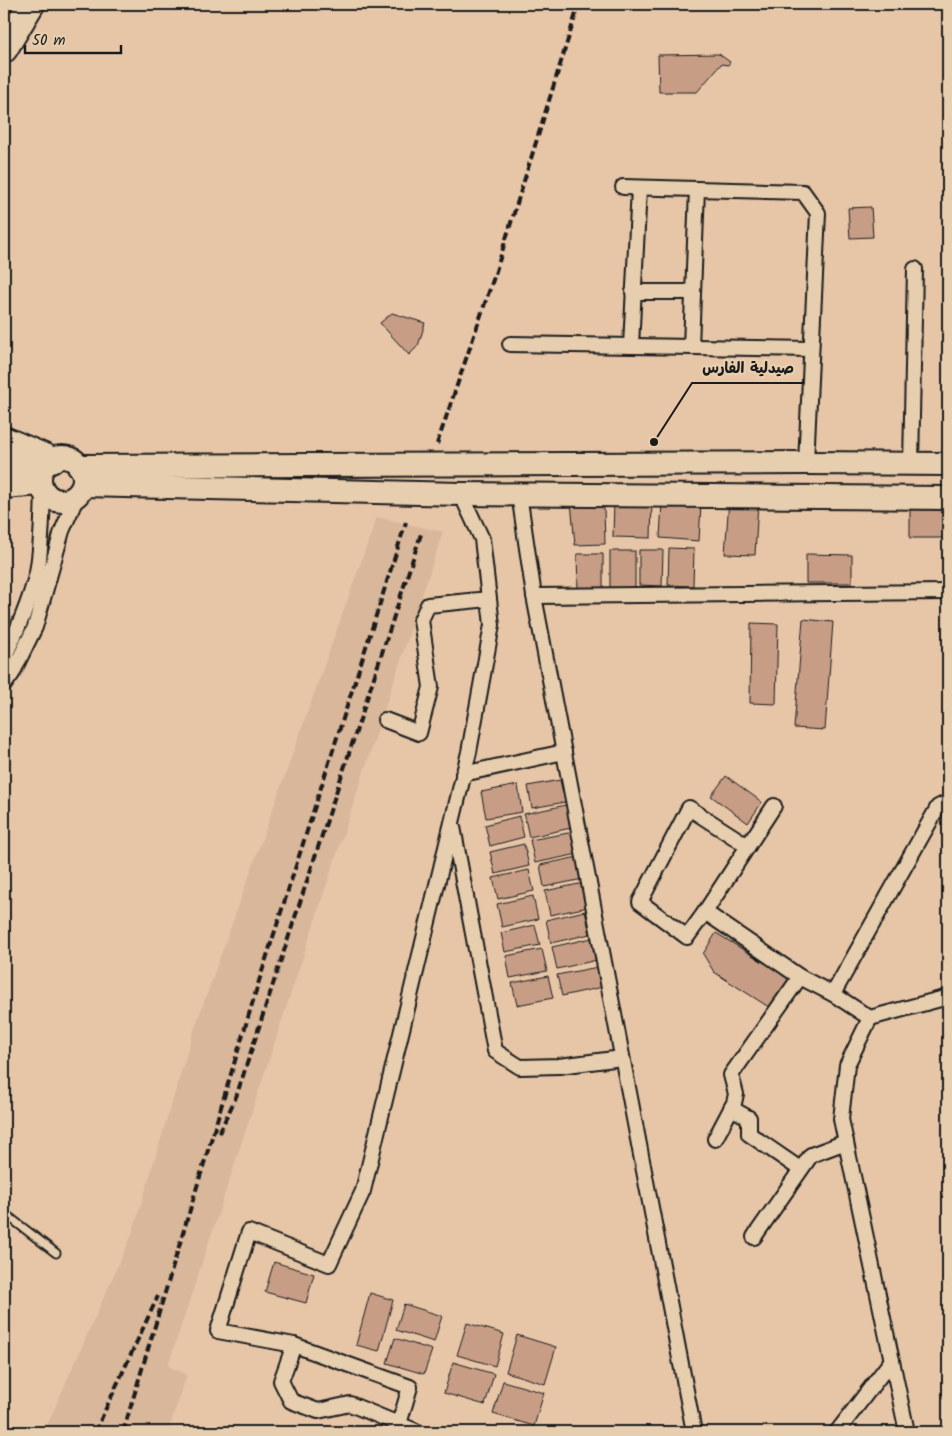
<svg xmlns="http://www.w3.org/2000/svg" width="952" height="1436" viewBox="0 0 952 1436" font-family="Kalam,'Playpen Sans Arabic',sans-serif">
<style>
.built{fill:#d9b79b}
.building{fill:#c79d86;stroke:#1c1c1c}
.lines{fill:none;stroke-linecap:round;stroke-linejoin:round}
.service-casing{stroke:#1c1c1c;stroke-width:11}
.minor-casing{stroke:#1c1c1c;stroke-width:18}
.primary-casing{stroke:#1c1c1c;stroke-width:26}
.motorway-casing{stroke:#1c1c1c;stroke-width:30}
.service{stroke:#e6ceae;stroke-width:7}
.minor{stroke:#e6ceae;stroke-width:14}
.primary{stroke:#e6ceae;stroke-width:22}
.motorway{stroke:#e6ceae;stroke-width:26}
.rail{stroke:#1c1c1c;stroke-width:4;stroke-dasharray:8 4;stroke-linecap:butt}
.leader{fill:none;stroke:#1c1c1c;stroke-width:2}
.callout-dot{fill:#1c1c1c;stroke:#e6ceae;stroke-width:2}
.callout-label{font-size:15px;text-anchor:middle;font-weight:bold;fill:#1c1c1c;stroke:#e6ceae;stroke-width:5;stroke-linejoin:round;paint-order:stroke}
</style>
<rect width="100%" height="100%" fill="#e7c6a8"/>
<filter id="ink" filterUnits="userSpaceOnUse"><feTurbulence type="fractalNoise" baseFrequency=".02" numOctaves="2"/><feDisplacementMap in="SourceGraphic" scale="10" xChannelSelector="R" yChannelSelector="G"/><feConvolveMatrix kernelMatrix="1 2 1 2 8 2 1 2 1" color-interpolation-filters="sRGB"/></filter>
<g filter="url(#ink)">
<path class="built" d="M377,517l66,15 -275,834 19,9 -19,57h-124l88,-198 61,-201z"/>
<g class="building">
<path d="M719,54l11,8 -2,3 -7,-1 -24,28h-38l-1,-37z"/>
<path d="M871,207l2,30 -23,1 -2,-30z"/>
<path d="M392,313l33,10 -7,23 -9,9 -29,-32z"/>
<path d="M729,500l29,2 -3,53 -30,-1z"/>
<path d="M614,501h38l-1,37 -38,-1z"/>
<path d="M571,502l33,6 1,36 -30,1z"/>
<path d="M662,502l39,2 -2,37 -39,-3z"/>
<rect x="910" y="506" width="34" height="32"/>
<path d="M669,548l25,1 -1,37 -25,-1z"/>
<path d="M639,550h24l-1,36 -23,-1z"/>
<rect x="610" y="551" width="25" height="37"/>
<path d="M577,554h26v35l-25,1z"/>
<path d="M806,554l46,1v28h-46z"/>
<path d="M803,619l30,3 -8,108 -31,-2z"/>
<path d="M751,623l27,1 -2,80 -26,-1z"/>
<path d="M726,776l36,26 -14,21 -37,-27z"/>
<path d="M560,780l5,22 -33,6 -4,-22z"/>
<path d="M518,785l4,27 -36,6 -5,-26z"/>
<path d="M566,805l5,23 -42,9 -5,-23z"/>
<path d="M519,816l5,21 -34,9 -5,-21z"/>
<path d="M574,832l4,22 -43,9 -5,-23z"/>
<path d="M524,844l5,22 -34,8 -5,-22z"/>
<path d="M578,857l5,22 -39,8 -4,-22z"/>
<path d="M529,870l5,21 -36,8 -5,-21z"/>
<path d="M584,883l4,24 -38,8 -5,-24z"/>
<path d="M533,896l5,23 -36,8 -5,-23z"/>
<path d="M585,911l5,23 -39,9 -5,-23z"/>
<path d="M535,925l5,20 -35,7 -4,-19z"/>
<path d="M716,933l78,48 -19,30 -61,-39 -11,-18z"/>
<path d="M592,938l5,22 -40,9 -5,-22z"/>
<path d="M542,949l5,22 -37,7 -4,-22z"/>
<path d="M598,967l5,20 -41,9 -5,-21z"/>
<path d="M548,976l5,22 -36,7 -5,-22z"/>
<path d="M274,1262l40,12 -8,29 -41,-11z"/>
<path d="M370,1293l23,7 -14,51 -23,-6z"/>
<path d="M404,1304l38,12 -8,26 -38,-12z"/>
<path d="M467,1323l37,11 -9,32 -38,-11z"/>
<path d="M517,1335l39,12 -11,37 -39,-12z"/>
<path d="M395,1338l37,12 -8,24 -37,-11z"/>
<path d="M453,1362l41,12 -9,31 -41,-12z"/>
<path d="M503,1381l41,12 -10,33 -41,-12z"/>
</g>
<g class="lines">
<defs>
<path id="service" d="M4,1213l52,40"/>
<g id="minor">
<path d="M623,187l180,5 15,21 -12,250"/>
<path d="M633,292h60"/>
<path d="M510,344l301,5"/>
<path d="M631,346l8,-158"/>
<path d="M691,347l6,-158"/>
<path d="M911,464l4,-195"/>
<path d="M519,494l15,102 160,836"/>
<path d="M534,596l414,-4"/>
<path d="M4,658c13,-28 26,-56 33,-86 5,-27 5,-54 6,-81"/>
<path d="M4,685l8,-11 23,-47 27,-96 16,-37"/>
<path d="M385,720l34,13 12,-46 -10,-67 7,-15 61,-6"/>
<path d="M463,774l101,-22"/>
<path d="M774,806l-69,106 95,65 33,17 37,24"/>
<path d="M453,827l42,224 25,16 39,-1 63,-8"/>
<path d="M705,912l-18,25 -47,-35 49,-94 59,38"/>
<path d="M833,994l105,-187 10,-5"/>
<path d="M731,1108l18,10v16l51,35"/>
<path d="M715,1139l19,-36 2,-9 -5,-19 69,-98"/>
<path d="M754,1237l57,-82 35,-13"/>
<path d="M294,1345l-13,36 10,20 27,10 32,-7 68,28"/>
<path d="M399,1424l11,-37 -116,-42 -76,-14 31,-99 80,32 34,-73 106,-439 23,-127 -10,-86 -21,-45"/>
<path d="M837,1432l55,-72"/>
<path d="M907,1432l-66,-313 6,-54 23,-47 78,-21"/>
</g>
<g id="primary">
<circle cx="62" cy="479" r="22"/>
<path d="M79,466l727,-3 142,1"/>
<path d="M4,467h40"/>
<path d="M83,485l378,9 487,4"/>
<path d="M4,487l36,-3"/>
</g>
<g id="motorway">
<path d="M4,49l27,-45"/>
<path d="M4,440l47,20"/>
</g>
</defs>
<use href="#service" class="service-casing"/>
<use href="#minor" class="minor-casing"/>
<use href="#primary" class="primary-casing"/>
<use href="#motorway" class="motorway-casing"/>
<use href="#service" class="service"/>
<use href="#minor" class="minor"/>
<use href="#primary" class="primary"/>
<use href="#motorway" class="motorway"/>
<g class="rail">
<path d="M437,444l59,-173 83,-267"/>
<path d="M219,1133l17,-36 186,-566"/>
<path d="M95,1432l63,-136"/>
<path d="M123,1432l136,-451 147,-459"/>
</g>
</g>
</g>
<path class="leader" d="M654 442L692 383H804"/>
<circle class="callout-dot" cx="654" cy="442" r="5"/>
<g class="callout-label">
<text x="748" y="373">صيدلية الفارس</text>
</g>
<rect width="952" height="1436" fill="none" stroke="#e6ceae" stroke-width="20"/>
<rect x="10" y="10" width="932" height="1416" fill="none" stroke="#1c1c1c" stroke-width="2" filter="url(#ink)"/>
<path d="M25 45v8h96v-8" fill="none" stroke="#1c1c1c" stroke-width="2.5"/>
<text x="32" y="45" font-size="15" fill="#1c1c1c" stroke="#e6ceae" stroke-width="4" paint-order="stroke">50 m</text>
</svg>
